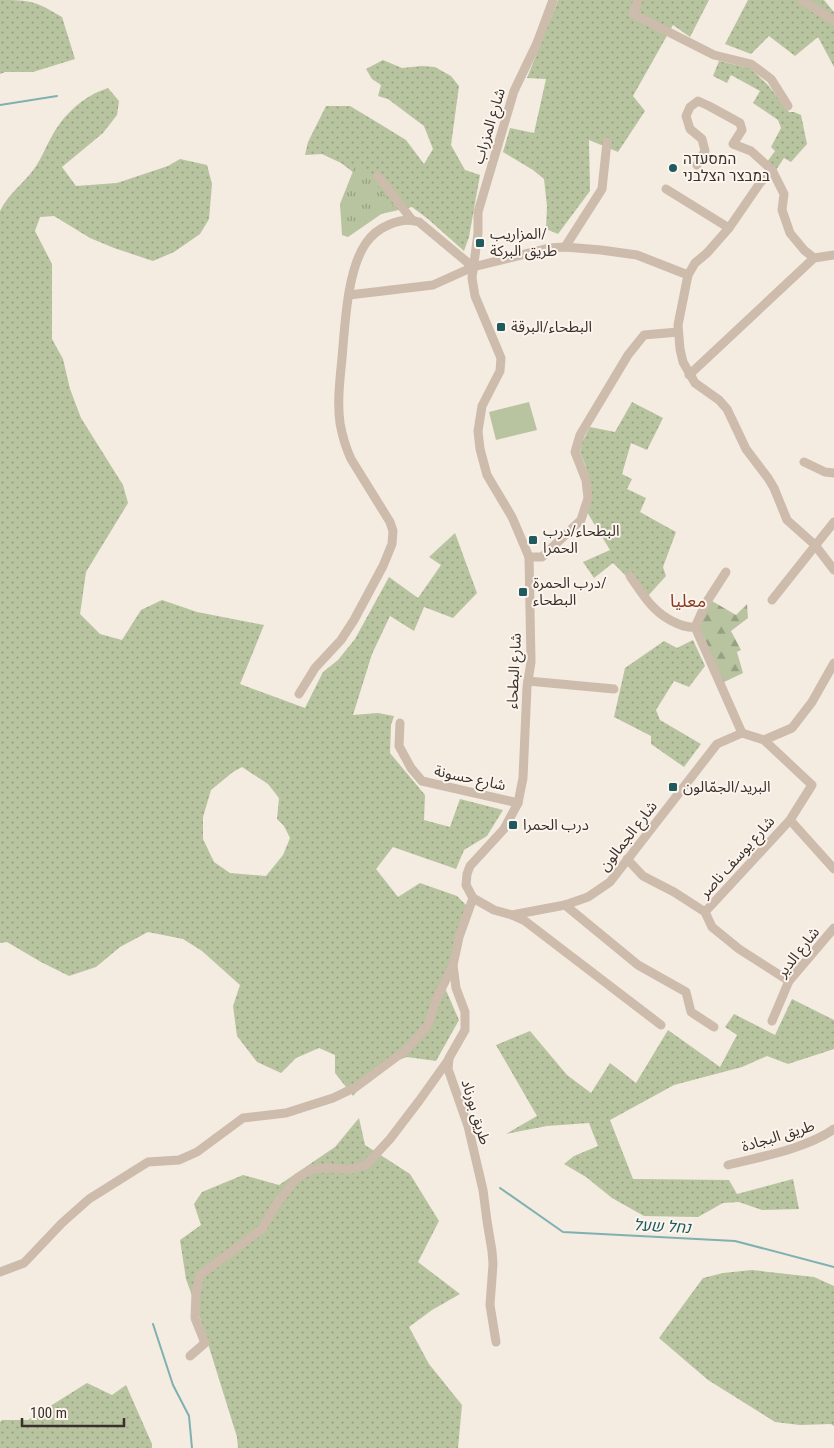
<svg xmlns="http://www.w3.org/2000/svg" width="834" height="1448" viewBox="0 0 834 1448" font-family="'Roboto Condensed','Noto Sans Arabic',Heebo,sans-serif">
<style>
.grass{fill:url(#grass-dots);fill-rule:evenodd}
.forest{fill:url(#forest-firs)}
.park{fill:url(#park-tufts)}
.pitch{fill:#b8c4a0}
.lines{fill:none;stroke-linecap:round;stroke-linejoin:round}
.stream{stroke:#7fb0b2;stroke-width:2}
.minor{stroke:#cdbbac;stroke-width:9}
.poi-dot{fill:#1f5a5e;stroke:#fbf5ee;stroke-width:2}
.labels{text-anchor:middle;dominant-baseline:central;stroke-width:4;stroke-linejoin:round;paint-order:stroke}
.street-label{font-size:15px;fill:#3b302b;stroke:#fbf5ee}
.poi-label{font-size:15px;fill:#3b302b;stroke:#fbf5ee;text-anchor:start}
.water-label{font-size:16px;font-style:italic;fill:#1f5a5e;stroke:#fbf5ee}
.quarter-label{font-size:18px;fill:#8c3b22;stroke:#fbf5ee}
</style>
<defs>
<pattern id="grass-dots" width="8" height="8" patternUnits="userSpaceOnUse" patternTransform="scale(1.25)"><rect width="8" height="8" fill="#b8c4a0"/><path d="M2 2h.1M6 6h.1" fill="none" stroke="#97a083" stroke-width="1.8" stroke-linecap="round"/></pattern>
<pattern id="forest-firs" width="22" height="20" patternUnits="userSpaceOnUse" patternTransform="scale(1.25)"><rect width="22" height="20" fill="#b8c4a0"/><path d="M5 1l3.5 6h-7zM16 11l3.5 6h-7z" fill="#97a083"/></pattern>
<pattern id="park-tufts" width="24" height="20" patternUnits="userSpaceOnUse" patternTransform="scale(1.25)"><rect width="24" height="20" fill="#b8c4a0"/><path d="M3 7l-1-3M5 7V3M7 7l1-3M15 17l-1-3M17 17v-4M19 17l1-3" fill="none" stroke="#97a083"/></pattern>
</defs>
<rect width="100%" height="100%" fill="#f4ebe1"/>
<g class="grass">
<path d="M0,0c31,0 35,1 62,17l13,42 -42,13h-28l-5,2z"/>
<path d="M558,0h151l-19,37 -17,-12 -40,71 12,15 -27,41 -29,-12 1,51 -32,43 -12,-5 1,-23 -3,-27 -11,-9 -30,-18 7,-24 24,5 12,-54 -19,-1z"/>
<path d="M748,0h76l10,12v55l-16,-30 -23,19 -26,-20 -18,18 -26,-10z"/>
<path d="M383,60l19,8 20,-2 13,1 16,9 8,10 -8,59 14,25 15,5 -11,62 -5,14 -36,-32 -16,-12 -31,7 -23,-38 -17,-13 -19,-9 -17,1 3,-13 18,-36h24l25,15 31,19 18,24 9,-15 -9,-23 -36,-27 -10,-3 3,-11 -9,-6 -6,-10z"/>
<path d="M719,61l31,7 18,17 21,27h5l7,3 6,29 -16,18 -7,-4 -8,12 -9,-8 8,-11 -4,-4 10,-19 -3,-8 -25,-17 7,-12 -29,-16 -4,8 -14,-7z"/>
<path d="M108,88l11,13 -2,14 -14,18 -41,34 14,19 41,-3 51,-17 12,-7 27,6 5,19 -3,35 -9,15 -26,18 -21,9 -39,-13 -24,-10 -36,-22 -14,1 -5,14 17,33v75l11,20 7,30 11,29 42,67 5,18 -42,69 -6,42 20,20 22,6 19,-30 21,-10 35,12 67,13 -24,59 65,24 18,-36 15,-12 17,-21 34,-62 29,21 23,-33 -12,-8 26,-24 22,60 -24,25 -29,-11 -10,24 -24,-15 -18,38 -19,61 25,-2 16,3 -3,9 -1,28 35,42 -1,25 26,7 10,-28 43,11 -16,26 -23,14 -8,19 -63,-22 -17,22 22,28 22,-14 37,13 12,12 -24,80 14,32 -23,41 -29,-4 -28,10 -26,29 -18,-23v-18l-16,-7 -23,10 -15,15 -24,-11 -20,-26 -4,-30 7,-21 -38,-34 -19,-12 -35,-7 -28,15 -24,20 -27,9 -28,-14 -34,-20 -7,1v-732c8,-17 23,-27 34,-42 7,-9 11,-21 17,-31 12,-23 32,-42 57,-50zM242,767l26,17 11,14 -2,21 7,7 6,12 -7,17 -17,21 -36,-3 -16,-11 -11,-23v-22l8,-27 22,-18z"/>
<path d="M632,402l31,16 -16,32 -16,-7 -9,31 10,5 -5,10 19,9 -6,14 36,20 -13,35 3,9 -19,21 -34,-34 -19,15 -11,-16 27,-12 -23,-38 4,-26 -5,-19 -6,-15 2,-10 8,-15 25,5z"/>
<path d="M693,640l12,26 -16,21 -15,-6 -18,29 4,10 41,24 -17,23 -33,-23v-8l-37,-19 11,-49 39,-27 13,7z"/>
<path d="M792,999l42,21v29l-46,15 -21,-8 -25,11 -68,18 -64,35 23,59 96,1 8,14 56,-15 6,30 -37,1 -23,-8 -16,1 -25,14 -54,-1 -32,-18 -26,-21 -22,-13 10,-8 24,-10 -9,-23 -42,3 -41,8 31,-18 -41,-71 34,-14 37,44 24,18 19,-30 26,20 32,-53 52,37 17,-32 -12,-8 9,-13 41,21z"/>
<path d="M359,1118l6,27 45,29 29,47 -21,41 42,32 -28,16 -23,17 20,37 33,41 -4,43h-220l-1,-11 -37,-119 -14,-39 -6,-39 21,-15 -7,-21 8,-12 41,-17 36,10 56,-38z"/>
<path d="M752,1270l62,7 20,9v140l-3,-2 -31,1 -25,-3 -67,-42 -49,-42 44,-60 20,-5z"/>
<path d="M87,1383l25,12 14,-10 26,59v4h-152v-26l2,-2h26z"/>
</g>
<path class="forest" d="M712,601l24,14 11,-11 1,14 -17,13 10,19 -4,2 6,21 -21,10 -24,-54 3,-10z"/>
<path class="park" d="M357,161l36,45 -45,31 -6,-2 -2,-31z"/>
<path class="pitch" d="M529,402l8,28 -41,10 -7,-28z"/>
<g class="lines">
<g class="stream">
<path d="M0,105l57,-9"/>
<path d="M500,1188l63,44 172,9 99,26"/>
<path d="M153,1324l20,61 16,31 3,32"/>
</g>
<g class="minor">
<path d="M553,0l-16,43 -23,48 -36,121v21l-6,45 3,18 26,62 -1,13 -18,35 -4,25 2,18 7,26 25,42 17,40 2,105 -4,25 -4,91 -5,25 -14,26 -34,37 -3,8 -1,11 7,13 21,12 18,5 53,-10 23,-8 22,-15 107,-138 25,-11 22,7 28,-12 20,-26 22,-39"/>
<path d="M638,0l-5,14 81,41 37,9 20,15 17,27"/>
<path d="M802,0l32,21"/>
<path d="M697,165l8,-14 -3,-12 -12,-10 -4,-13 4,-9 8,-6 11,5 31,17 2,7 -9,14 18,7 21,19 12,24 -2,16 8,23 14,17 10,8"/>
<path d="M772,170l-12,13 -31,45 -22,25 -12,10 -7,12 -10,50 2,24 3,13 12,21 24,17 8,9 19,40 22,29 6,10 13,32 28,25 19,25"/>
<path d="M378,176l34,44"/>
<path d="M666,189l63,39"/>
<path d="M565,247l37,-58 5,-47"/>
<path d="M349,295l84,-10 40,-18 76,-19 16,-1 36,3 36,5 51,20"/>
<path d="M689,375l125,-117 20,-3"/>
<path d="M804,462l21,10 9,1"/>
<path d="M529,557h13l39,-37 7,-22 -2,-18 -11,-28 5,-17 48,-80 16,-20 34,-3"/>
<path d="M726,572l-20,31 -11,24 47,106"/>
<path d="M630,576c14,20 23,37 46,47 7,3 12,5 19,4"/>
<path d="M772,600l62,-78"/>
<path d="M528,681l86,8"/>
<path d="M299,694l16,-26 26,-28 13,-20 29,-54 9,-22 1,-13 -3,-9 -39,-63c-5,-11 -9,-24 -11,-36 -3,-21 0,-44 2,-65 3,-33 5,-88 24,-115 11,-16 35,-27 53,-21l54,45"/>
<path d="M400,723l-1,23 12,22 11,13 96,22"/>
<path d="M790,820l44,49"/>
<path d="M627,859l16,17 31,16 31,20 7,15 27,22 50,32"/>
<path d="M473,898l-14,39 -6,28 3,23 9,24v18l-16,28 -1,11 20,57 15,64 4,31 5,30 1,13 -3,41 6,37"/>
<path d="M565,905l73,60 48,27 5,20 23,15"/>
<path d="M705,912l85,-92 22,-35 -48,-45"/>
<path d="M512,915l13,6 136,104"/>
<path d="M772,1021l17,-40 45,-53"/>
<path d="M728,1165c32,-8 80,-17 106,-36"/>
<path d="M0,1272l24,-9 38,-40 27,-24 59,-37 31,-2 18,-8 46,-34 43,-5 47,-15 23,-11 51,-38 21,-24 8,-25 17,-35"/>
<path d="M190,1356l15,-13 -10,-25 1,-25 4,-18 62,-46 15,-26 20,-25 15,-9 14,-1 25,1 15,-4 24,-26 29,-38 30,-42"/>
</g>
</g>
<g class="poi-dot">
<circle cx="673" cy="168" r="5"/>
<rect x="475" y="238" width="10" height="10" rx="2.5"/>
<rect x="496" y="322" width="10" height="10" rx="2.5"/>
<rect x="528" y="535" width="10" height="10" rx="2.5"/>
<rect x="518" y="587" width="10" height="10" rx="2.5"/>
<rect x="668" y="782" width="10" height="10" rx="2.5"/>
<rect x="508" y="820" width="10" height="10" rx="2.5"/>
</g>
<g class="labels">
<g class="street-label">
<text transform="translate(489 126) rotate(-73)">شارع المزراب</text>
<text transform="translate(514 671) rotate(-87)">شارع البطحاء</text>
<text transform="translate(470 778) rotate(12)">شارع حسونة</text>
<text transform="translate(628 836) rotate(-52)">شارع الجمالون</text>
<text transform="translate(737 857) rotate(-48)">شارع يوسف ناصر</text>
<text transform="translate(798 952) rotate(-52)">شارع الدير</text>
<text transform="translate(476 1112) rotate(73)">طريق بورناد</text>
<text transform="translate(778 1136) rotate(-17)">طريق البجادة</text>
</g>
<g class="poi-label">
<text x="683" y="159">המסעדה<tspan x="683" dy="17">במבצר הצלבני</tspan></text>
<text x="490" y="234">المزاريب/<tspan x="490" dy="17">طريق البركة</tspan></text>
<text x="511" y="327">البطحاء/البرقة</text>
<text x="543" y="531">البطحاء/درب<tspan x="543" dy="17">الحمرا</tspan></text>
<text x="533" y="583">درب الحمرة/<tspan x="533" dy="17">البطحاء</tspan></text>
<text x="683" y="787">البريد/الجمّالون</text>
<text x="523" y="825">درب الحمرا</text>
</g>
<g class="water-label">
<text transform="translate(662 1226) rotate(3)">נחל שעל</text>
</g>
<g class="quarter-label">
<text x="688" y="600">معليا</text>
</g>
</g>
<path d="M22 1418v8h102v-8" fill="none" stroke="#3b302b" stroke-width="2.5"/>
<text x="30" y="1418" font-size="15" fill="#3b302b" stroke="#fbf5ee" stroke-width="4" paint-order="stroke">100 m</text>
</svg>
